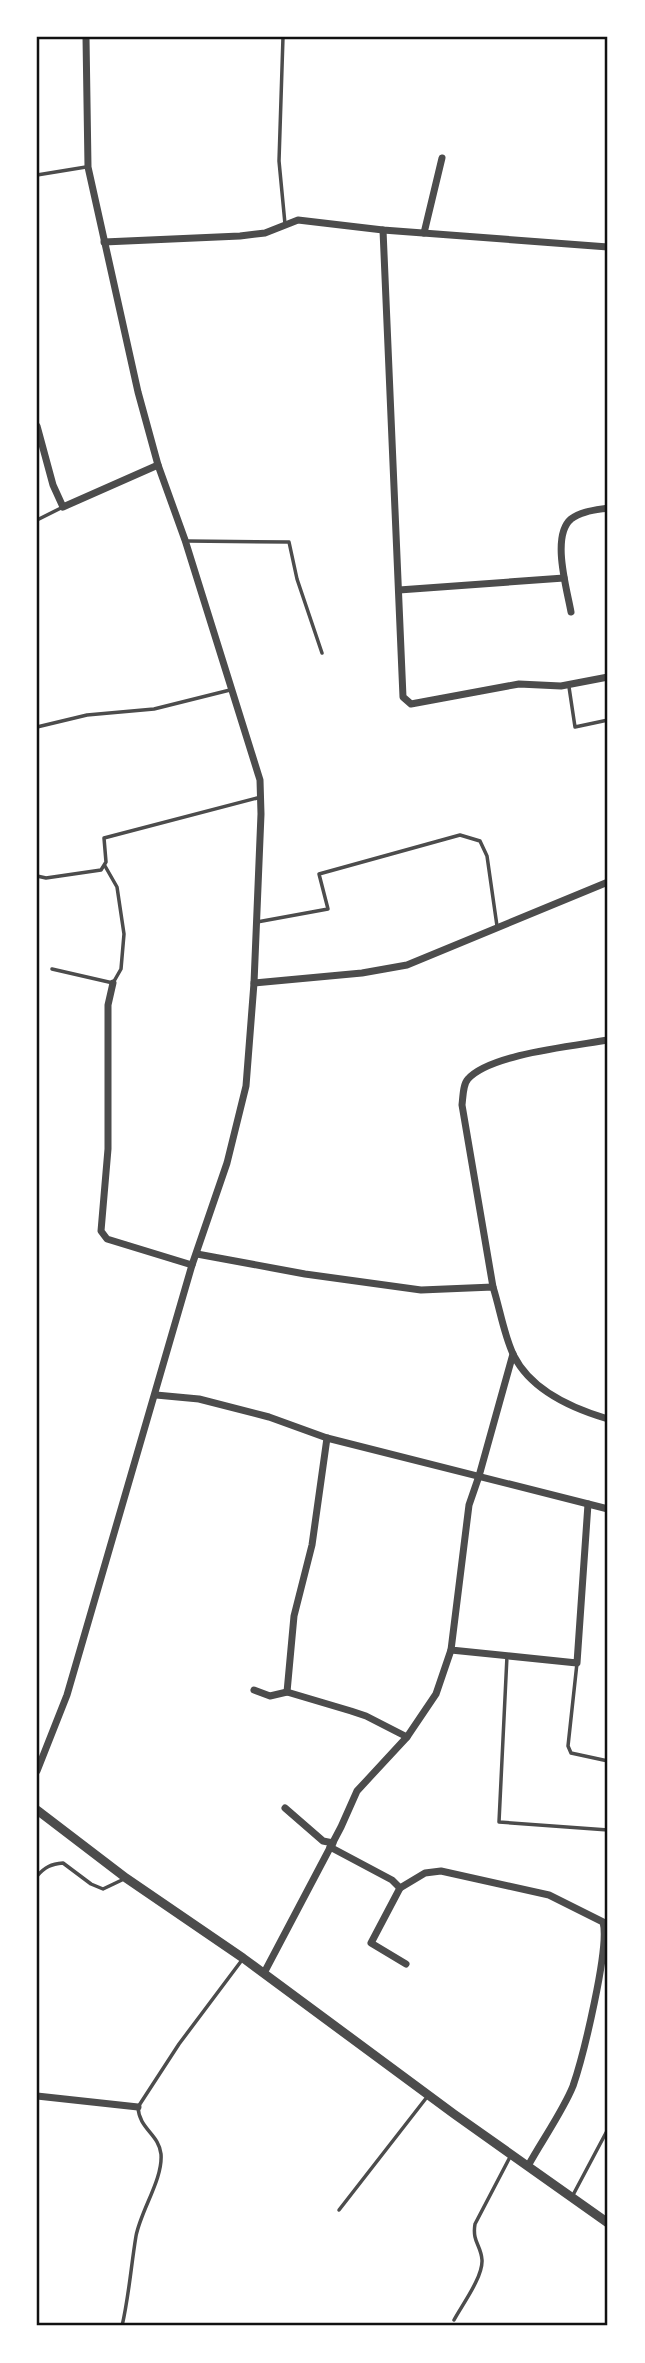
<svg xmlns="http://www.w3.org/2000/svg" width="645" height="2363" viewBox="0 0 645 2363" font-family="Overpass,sans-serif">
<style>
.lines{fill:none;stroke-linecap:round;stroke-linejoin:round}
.service{stroke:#4c4c4c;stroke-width:3.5}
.minor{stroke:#4c4c4c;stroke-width:7}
.tertiary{stroke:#4c4c4c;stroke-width:9}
.neatline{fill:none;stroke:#111;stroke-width:2.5}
</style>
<rect width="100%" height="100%" fill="#fff"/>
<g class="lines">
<g class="service">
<path d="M283,37l-4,124 6,63"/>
<path d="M37,175l49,-8"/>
<path d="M37,520l26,-13"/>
<path d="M187,541l102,1 8,37 25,74"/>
<path d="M569,687l6,40 33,-7"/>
<path d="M37,727l50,-12 67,-6 76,-19"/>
<path d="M37,876l9,2 55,-8 5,-8 -2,-24 157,-41"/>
<path d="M257,922l71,-13 -9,-35 141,-39 20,6 7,15 10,70"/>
<path d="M52,969l61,14 8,-14 3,-35 -7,-47 -12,-21"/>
<path d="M507,1656l-8,166 109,8"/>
<path d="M577,1663l-9,83 3,7 37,8"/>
<path d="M37,1876c8,-9 14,-12 26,-13l28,21 12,5 21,-10"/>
<path d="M573,2195l35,-66"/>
<path d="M339,2210l88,-113"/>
<path d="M454,2320c8,-15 29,-43 28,-60 -1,-15 -10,-18 -7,-36l35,-67"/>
<path d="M122,2326c7,-30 9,-60 14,-90 5,-26 27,-57 25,-82 -2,-20 -22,-25 -23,-47l41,-63 63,-84"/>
</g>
<g class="minor">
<path d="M383,230l20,467 8,7 108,-20 42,2 47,-9"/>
<path d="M424,233l18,-75"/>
<path d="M104,242l136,-6 25,-3 33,-13 85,10 225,17"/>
<path d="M37,426l16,59 10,22 95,-42"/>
<path d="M399,590l165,-12"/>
<path d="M571,612c-4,-23 -20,-76 0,-93 10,-8 25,-9 37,-11"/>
<path d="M113,983l-5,22v144l-7,82 6,8 85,26"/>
<path d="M254,983l108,-10 45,-8 201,-83"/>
<path d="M197,1254l108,20 116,16 72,-3c7,22 11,49 21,69 17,34 60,53 94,63"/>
<path d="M493,1287l-31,-182c1,-8 1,-21 6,-26 22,-25 106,-33 140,-39"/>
<path d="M513,1354l-34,122 -10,29 -18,145 126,13 11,-159"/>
<path d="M156,1395l43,4 70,18 58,21 281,71"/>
<path d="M254,1690l16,6 17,-4 64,19 15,5 41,21"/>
<path d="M287,1692l7,-76 18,-71 15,-107"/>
<path d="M37,1771l30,-76 125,-430 35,-102 19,-77 8,-103 7,-169 -1,-34 -75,-240 -27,-75 -20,-73 -50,-225 -2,-130"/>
<path d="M285,1808l38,33 10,2"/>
<path d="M330,1847l62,33 8,8"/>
<path d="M406,1964l-35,-21 29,-55 25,-15 16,-2 108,24 54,27c7,25 -20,135 -30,164 -10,25 -32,56 -45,80"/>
<path d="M264,1973l77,-146 16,-36 50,-54 29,-43 15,-44"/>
<path d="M37,2096l101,11"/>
</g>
<path class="tertiary" d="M37,1810l89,68 117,80 211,156 154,109"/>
</g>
<rect width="645" height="2363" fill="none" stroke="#ffffff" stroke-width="77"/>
<rect x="38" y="38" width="568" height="2286" class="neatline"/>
</svg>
